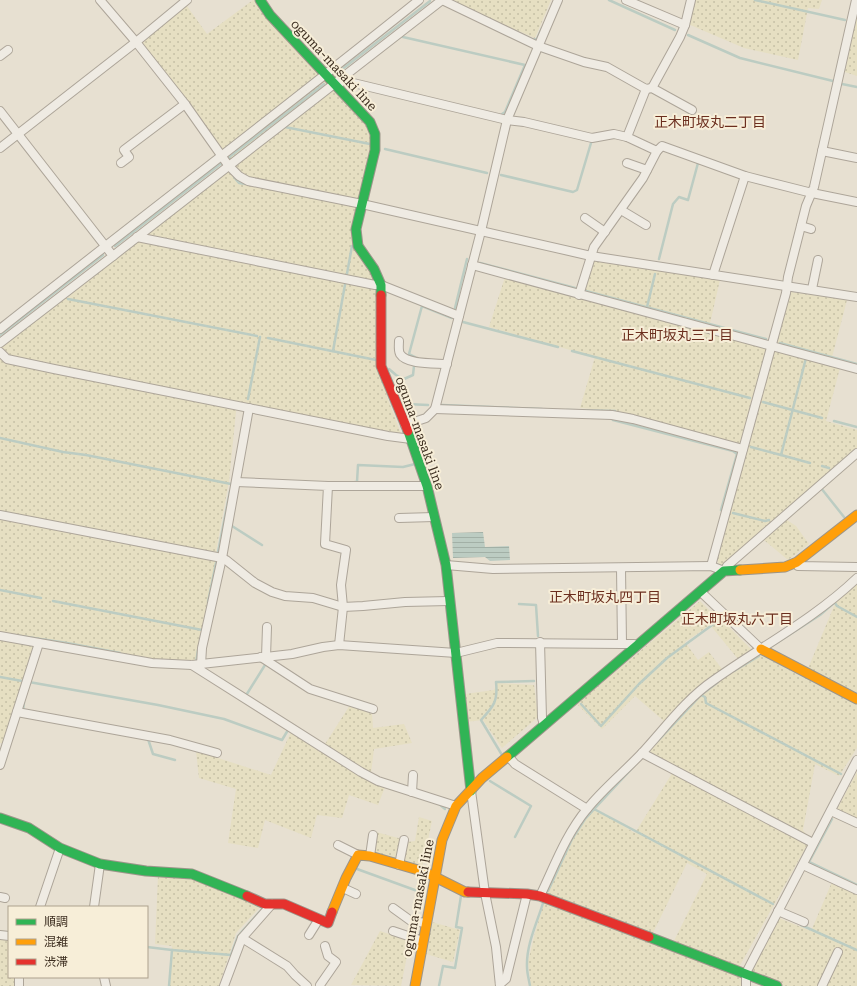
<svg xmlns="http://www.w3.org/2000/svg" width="857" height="986" viewBox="0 0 857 986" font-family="'Roboto Serif','Noto Sans JP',serif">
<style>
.farmland{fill:url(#farmland-dots)}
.water{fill:url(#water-rules)}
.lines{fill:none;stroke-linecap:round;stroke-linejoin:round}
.stream{stroke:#bcccc2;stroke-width:2.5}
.street-casing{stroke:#ada599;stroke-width:10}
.fast-casing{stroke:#9c958a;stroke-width:11}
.slow-casing{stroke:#9c958a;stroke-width:11}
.jam-casing{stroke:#9c958a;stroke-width:11}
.street{stroke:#efebe3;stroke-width:8}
.fast{stroke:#30b455;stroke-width:9}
.slow{stroke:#ff9f0a;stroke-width:9}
.jam{stroke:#e5322d;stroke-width:9}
.labels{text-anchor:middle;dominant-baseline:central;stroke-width:4;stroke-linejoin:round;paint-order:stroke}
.street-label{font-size:13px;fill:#3d2e20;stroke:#f7eed8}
.neighbourhood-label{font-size:14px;fill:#6b2e1e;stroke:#f7eed8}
</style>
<defs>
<pattern id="farmland-dots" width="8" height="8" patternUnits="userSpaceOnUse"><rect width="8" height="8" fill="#e6dfc2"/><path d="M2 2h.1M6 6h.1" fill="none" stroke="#c6c0a6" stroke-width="1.8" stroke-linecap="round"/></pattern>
<pattern id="water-rules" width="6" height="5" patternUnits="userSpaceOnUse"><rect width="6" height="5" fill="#bcccc2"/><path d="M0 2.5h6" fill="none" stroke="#a2b0a6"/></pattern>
</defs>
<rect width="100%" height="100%" fill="#e7e0d1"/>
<g class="farmland">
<path d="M253,0h7l115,134 -19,95 18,40 13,128 14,37 -164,-32 -8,79 -13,70 6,7 -21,107 -25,-2 -137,-20 -33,101 -6,-1v-400l228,-178 -92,-123 48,-40 23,32z"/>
<path d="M446,0h105l-16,38z"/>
<path d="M694,0h128l-3,9 -11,-1 -10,52 -54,-12 -56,-24z"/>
<path d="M857,11v65l-12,-4z"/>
<path d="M594,261l126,19 -12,52 66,19 17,-59 56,8 -17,65 10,3 -14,53 31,9v18l-131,116 -3,1 -5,-2 -1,-7 31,-110 -130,-35 -38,-3 15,-51 -106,-30 16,-50 77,22z"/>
<path d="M787,520l9,6 13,18 -21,16 -24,-20z"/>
<path d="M857,582v166l-18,28 -24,-12 -12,66 7,10 -72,129 -66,-24 35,-71 -20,-11 -35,72 -107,-42 24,-54 24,-31 42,25 41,-66 -29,-16 60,-62 52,-35 45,24 33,-79z"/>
<path d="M700,601l18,18 4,1 29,29 -13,10 -28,-34 -25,17 13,18 11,-8 13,17 -26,22 -31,31 -30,-26 -33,33 -25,-25z"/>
<path d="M497,683l37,2 4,32 -36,31 -19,-28 -17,2 -1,-28 29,-4z"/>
<path d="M350,705l22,9 1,14 31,-4 8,19 -38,6 -4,32 15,6 -7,18 -29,-10 -7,23 -25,-3 -6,23 -46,-18 -7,28 -30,-5 8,-54 -37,-11 -3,-27 75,24 20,-43 29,20z"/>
<path d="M857,772v51l-22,-10z"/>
<path d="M419,817l13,4 -10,47 -19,-6 4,-20 8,-1z"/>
<path d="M376,832l26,7 -5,22 -25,-8z"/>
<path d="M158,876l35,2 67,29 -24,26 -17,53h-50l3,-40 -17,-2z"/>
<path d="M832,882l25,12v92h-72l-33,-14 27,-54 32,13z"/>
<path d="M544,903l199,73 -2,10h-210l-3,-24 7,-29z"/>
<path d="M432,922l28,8 -7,32 -27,-8z"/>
<path d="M380,931l30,10 -9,45 -50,-1z"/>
<path d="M0,939h9v38h8l-1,9h-16z"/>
</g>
<path class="water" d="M483,532l2,15 24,-1 1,14 -20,1 -5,-4 -32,1 -1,-25z"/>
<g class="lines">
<g class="stream">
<path d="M609,0l66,30"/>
<path d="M755,0l90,20"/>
<path d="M688,35l52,23 93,23"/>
<path d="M403,37l122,28 -20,47 -3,2"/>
<path d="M532,40l5,-1 5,-11"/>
<path d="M336,74l94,-73"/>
<path d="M842,84l15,3"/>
<path d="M285,127l85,17"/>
<path d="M385,149l102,24"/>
<path d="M228,158l96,-74"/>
<path d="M501,175l72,17 4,-2 14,-47"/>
<path d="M234,177l5,6 7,1"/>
<path d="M115,246l108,-84"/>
<path d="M659,259l14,-55 6,-7 9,3 10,-37"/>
<path d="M480,263l95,25"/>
<path d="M586,291l180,48"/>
<path d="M68,299l189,37"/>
<path d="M647,307l8,-33"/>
<path d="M455,308l12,-49"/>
<path d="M463,322l95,25"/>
<path d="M0,335l103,-80"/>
<path d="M268,338l108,22"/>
<path d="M780,343l77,21"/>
<path d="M333,351l19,-105"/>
<path d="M572,351l178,47"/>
<path d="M389,369l7,6 8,4 9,-4 2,-18 -6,-3 13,-48 30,12"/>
<path d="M248,399l12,-62"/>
<path d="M763,402l59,16"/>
<path d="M406,404l22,1"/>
<path d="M442,405l100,4"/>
<path d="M567,410l48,1"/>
<path d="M613,420l120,31 4,3 -16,56"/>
<path d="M834,421l23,6"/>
<path d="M0,438l63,14 23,3 145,29"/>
<path d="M751,447l30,8 25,-97"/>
<path d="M781,455l29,8"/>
<path d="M822,466l7,2"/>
<path d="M355,482h2l1,-17 45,2 12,-3"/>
<path d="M821,488l23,29"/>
<path d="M733,513l32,8 4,-1"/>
<path d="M232,526l30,19"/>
<path d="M218,552l12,-61"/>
<path d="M0,590l41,8"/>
<path d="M53,601l149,29 1,-2"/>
<path d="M208,602l8,-39"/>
<path d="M835,603l2,3 20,11"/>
<path d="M519,604l17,1 2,31"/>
<path d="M14,635l53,8 53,10"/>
<path d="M772,646l48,-31 15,-13"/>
<path d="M196,663l2,-13"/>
<path d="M734,671l25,-15"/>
<path d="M0,677l22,4"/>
<path d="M29,682l129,23 66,14 58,21 6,-10"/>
<path d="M701,695l4,2 1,6 135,71"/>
<path d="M245,697l20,-32"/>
<path d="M581,704l20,22 38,-42 28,-26 52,-38"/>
<path d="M23,712l1,-10"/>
<path d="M146,738l2,1 5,15 22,6"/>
<path d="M655,744l46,-49 17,-13"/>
<path d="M502,755l-21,-35c13,-14 17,-19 15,-38l38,-1"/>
<path d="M490,781l41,25 -16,31"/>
<path d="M438,803l7,6"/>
<path d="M594,809l179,95"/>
<path d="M832,819l-23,43 48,23"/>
<path d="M357,869l66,24"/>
<path d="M548,891l24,-52 13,-20 50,-54"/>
<path d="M801,925l56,25"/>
<path d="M147,947l25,3 -3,36"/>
<path d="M172,950l59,5 7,-19 25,-28"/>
<path d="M439,986l4,-20 12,2 7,-40 -6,-1 5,-31"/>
<path d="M530,986c-1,-6 -3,-13 -3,-19 -1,-22 10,-44 16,-64"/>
</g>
<defs>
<g id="street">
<path d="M100,0l36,42 49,62 43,61 11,11 9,5 114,23 229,52 266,41"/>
<path d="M442,0l96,46 46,16 23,5 39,22 6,-1 40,22"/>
<path d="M626,0l59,25"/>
<path d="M0,56l8,-6"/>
<path d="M335,84l10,-3 162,39 17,2 68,16 22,-4 13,3 30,14 5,-5 83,30 67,17 45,9"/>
<path d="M652,88l28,-51 5,-12 6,-25"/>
<path d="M0,111l113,145 -113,87"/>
<path d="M627,137l19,-48"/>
<path d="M0,148l136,-106 51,-42"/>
<path d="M822,151l35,7"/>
<path d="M121,163l8,-6 -5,-7 61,-46"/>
<path d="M627,163l20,7"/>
<path d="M621,210l25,15"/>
<path d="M585,218l20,14"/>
<path d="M801,226l10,3"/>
<path d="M137,237l238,48h6l78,31"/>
<path d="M113,256c109,-86 220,-170 329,-256"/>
<path d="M472,265l385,104"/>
<path d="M713,275l32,-99"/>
<path d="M812,289l6,-29"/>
<path d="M579,295l15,-48 49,-69 14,-27"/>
<path d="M0,329c139,-110 281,-218 419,-329"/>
<path d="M399,341c0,4 -1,9 1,13 7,11 35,9 47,10"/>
<path d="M0,352l7,7 47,10 334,67 23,3"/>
<path d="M435,409l177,6 21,4 110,30"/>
<path d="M405,425l21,-7 9,-9 46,-178 26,-111 51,-120"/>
<path d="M236,482l92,4 -3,58 21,6 -5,35 2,22 -4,38"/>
<path d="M328,486h99"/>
<path d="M0,515l222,43 4,2 29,23 17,9 13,4 28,2 30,9 20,-1 42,-4 44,-1"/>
<path d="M399,518l35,-1"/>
<path d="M797,562l1,4 59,1"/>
<path d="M446,565l47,4 218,-3 13,5 3,-5 130,-113"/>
<path d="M711,566l75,-273 2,-16 18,-71 8,-19 42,-187"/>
<path d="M621,568l1,76"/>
<path d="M701,592l60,57"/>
<path d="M0,636l152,27 40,2 100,-11 31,-7 16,-2 117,8 41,-10 125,1h12l3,2"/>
<path d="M540,642l2,76 2,7"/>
<path d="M261,657l49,32 63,20"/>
<path d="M266,657l1,-30"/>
<path d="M192,665l169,107 17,9 78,25"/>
<path d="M201,665l1,-17 20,-90 27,-150"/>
<path d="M17,712l153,28 47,13"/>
<path d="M642,753l171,90"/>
<path d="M508,756l7,8 72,45"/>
<path d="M0,765l39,-122"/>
<path d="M471,791l14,102 11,54 4,39"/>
<path d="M412,792l1,-17"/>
<path d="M831,811l26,12"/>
<path d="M338,845l20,10"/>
<path d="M370,856l3,-21"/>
<path d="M399,865l5,-25"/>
<path d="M803,865l54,25"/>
<path d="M343,888l13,6"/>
<path d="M540,896c14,-29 26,-62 47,-87 16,-20 37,-37 55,-56 23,-25 44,-54 72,-73 48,-34 100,-61 143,-102"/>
<path d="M0,897l5,1"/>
<path d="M40,907l20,-59"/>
<path d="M94,907l6,-43"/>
<path d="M393,908l18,13 15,2"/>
<path d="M778,911l26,11"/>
<path d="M393,931l30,10"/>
<path d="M0,935l9,1"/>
<path d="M309,935l10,-16"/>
<path d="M242,938l45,28 8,9 12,11"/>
<path d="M104,977l2,9"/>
<path d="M500,984l6,-5 21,-85"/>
<path d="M320,985l16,-23 -8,-6 -3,-10"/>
<path d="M19,986v-9"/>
<path d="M224,986l18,-48 30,-34"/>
<path d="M746,986v-13l111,-213"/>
<path d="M822,986l16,-34"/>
</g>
<g id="fast">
<path d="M260,0l10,15 100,107 5,12v16l-19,79 2,17 16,23 7,16v10"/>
<path d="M408,431l19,55 19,79 25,226"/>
<path d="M507,757l217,-186 16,-1"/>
<path d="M0,818l29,10 31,20 40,16 46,7 46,3 55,22"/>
<path d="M649,937l128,49"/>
</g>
<g id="slow">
<path d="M740,570l45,-3 12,-5 60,-47"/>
<path d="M761,649l96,50"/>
<path d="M332,912l14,-34 12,-23 12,1 55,16 40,20h3"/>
<path d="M415,986l27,-146 14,-34 26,-28 25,-21"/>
</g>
<g id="jam">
<path d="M381,295v71l27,65"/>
<path d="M468,892l59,2 13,2 109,41"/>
<path d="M247,896l18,8h19l44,19 4,-11"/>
</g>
</defs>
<use href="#street" class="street-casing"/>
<use href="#fast" class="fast-casing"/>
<use href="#slow" class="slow-casing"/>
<use href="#jam" class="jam-casing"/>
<use href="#street" class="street"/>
<use href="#fast" class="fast"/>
<use href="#slow" class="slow"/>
<use href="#jam" class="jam"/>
</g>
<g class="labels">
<g class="street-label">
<text transform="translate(334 65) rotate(47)">oguma-masaki line</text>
<text transform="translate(420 433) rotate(70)">oguma-masaki line</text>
<text transform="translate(418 898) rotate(-79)">oguma-masaki line</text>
</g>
<g class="neighbourhood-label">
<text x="710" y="122">正木町坂丸二丁目</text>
<text x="677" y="335">正木町坂丸三丁目</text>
<text x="605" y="597">正木町坂丸四丁目</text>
<text x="737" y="619">正木町坂丸六丁目</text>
</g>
</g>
<rect x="8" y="906" width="140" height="72" fill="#f7eed8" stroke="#ada18e"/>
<rect x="16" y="919" width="20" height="6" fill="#30b455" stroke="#ada18e"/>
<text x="44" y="926" font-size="12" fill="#3d2e20">順調</text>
<rect x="16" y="939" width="20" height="6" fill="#ff9f0a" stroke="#ada18e"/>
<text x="44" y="946" font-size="12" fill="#3d2e20">混雑</text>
<rect x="16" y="959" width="20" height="6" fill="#e5322d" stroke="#ada18e"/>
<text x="44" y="966" font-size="12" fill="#3d2e20">渋滞</text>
</svg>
